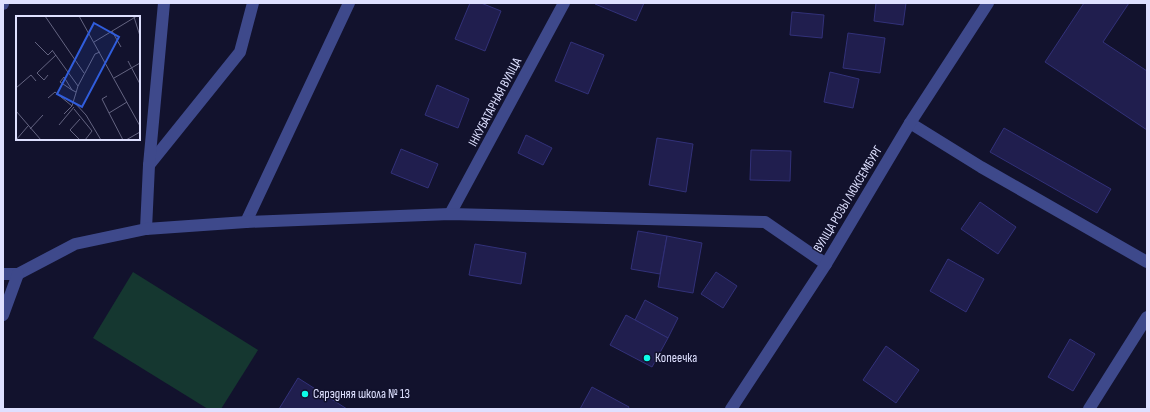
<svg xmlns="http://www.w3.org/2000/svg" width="1150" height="412" viewBox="0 0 1150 412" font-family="'Sofia Sans Condensed',sans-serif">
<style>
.pitch{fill:#153730}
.building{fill:#201e4e;stroke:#323179}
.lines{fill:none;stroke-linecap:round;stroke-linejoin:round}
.minor{stroke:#3e498b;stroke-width:12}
.poi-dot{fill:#0dfce9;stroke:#12122d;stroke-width:1.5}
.labels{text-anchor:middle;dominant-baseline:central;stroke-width:3;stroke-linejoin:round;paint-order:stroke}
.street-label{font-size:13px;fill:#dee0ff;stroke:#12122d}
.poi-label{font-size:13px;fill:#dee0ff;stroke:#12122d;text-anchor:start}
.inset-road{fill:none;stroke:#646481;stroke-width:1}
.view{fill:#305ddc;fill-opacity:0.15;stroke:#305ddc;stroke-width:2}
.inset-edge{fill:none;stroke:#dee0ff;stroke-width:2}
</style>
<rect width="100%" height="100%" fill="#12122d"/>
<path class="pitch" d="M133,272l125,78 -37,59h-13l-115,-71z"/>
<g class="building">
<path d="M470,3h11l20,8 -16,40 -30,-12z"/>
<path d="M596,3h48l-8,18 -41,-17z"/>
<path d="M876,3h30l-3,22 -29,-4z"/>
<path d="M1084,3h45l-26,39 44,29v59l-102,-68z"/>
<path d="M792,12l32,3 -2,23 -32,-3z"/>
<path d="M848,33l37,5 -5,35 -37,-5z"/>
<path d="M571,42l33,13 -16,39 -33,-13z"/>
<path d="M830,72l29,7 -6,29 -29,-6z"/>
<path d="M437,85l32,14 -11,29 -33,-13z"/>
<path d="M1004,128l107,61 -14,24 -107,-61z"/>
<path d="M526,135l26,13 -9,17 -25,-12z"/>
<path d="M657,138l36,6 -7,48 -37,-7z"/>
<path d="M401,149l37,15 -10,24 -37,-15z"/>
<path d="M751,150l40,1 -1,30 -40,-1z"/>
<path d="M980,202l36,25 -18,27 -37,-25z"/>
<path d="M638,231l29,5 -7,38 -29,-5z"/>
<path d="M667,236l35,7 -9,50 -35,-6z"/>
<path d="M475,244l51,9 -5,31 -52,-9z"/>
<path d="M948,259l36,20 -18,33 -36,-21z"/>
<path d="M716,272l21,14 -14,22 -22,-14z"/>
<path d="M645,300l33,18 -10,20 -33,-18z"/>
<path d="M626,315l42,23 -16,29 -42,-22z"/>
<path d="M1070,339l25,15 -22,37 -25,-14z"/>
<path d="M886,346l33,24 -23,33 -33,-23z"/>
<path d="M298,378l49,31h-68z"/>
<path d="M592,387l37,20 -1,2h-48z"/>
</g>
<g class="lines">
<g class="minor">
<path d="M3,4v-1"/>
<path d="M910,123l71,44 166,95"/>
<path d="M149,165l91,-113 13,-49"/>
<path d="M450,214l114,-211"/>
<path d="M246,222l103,-219"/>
<path d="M146,229l3,-64 15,-162"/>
<path d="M3,274h15l57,-30 71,-15 100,-7 204,-8 315,8 61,42"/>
<path d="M3,315l15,-41"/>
<path d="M731,409l95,-145 84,-141 78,-120"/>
<path d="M1089,409l58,-92"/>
</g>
</g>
<g class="poi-dot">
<circle cx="647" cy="358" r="4"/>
<circle cx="305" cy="394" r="4"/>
</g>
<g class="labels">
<g class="street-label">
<text transform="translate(495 102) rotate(-62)">ІНКУБАТАРНАЯ ВУЛІЦА</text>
<text transform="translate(848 199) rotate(-59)">ВУЛІЦА РОЗЫ ЛЮКСЕМБУРГ</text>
</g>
<g class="poi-label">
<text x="655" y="358">Копеечка</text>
<text x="313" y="394">Сярэдняя школа № 13</text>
</g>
</g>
<g transform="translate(16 16)">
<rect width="124" height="124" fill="#12122d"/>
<path class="inset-road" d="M29,0l39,57M63,0l61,110M118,1l6,19M96,15l9,16M19,26l13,13 4,-4M78,26l43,-26M36,34l26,36M112,45l12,23M32,59l-4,5 -7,-7 19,-18M98,62l26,-15M0,72l15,-13 5,6M56,74l-8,-13 -4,5 12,8 4,2M91,80l-5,3 7,14M32,82l7,-6 17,14M58,86l12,13 15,25M58,93l18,22 -7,9M0,95l25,29M48,98l8,-8 6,-20 17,-32 5,-2M64,103l-10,11 10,10M43,109l15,-18M14,113l13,-14M0,124l12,-14M107,124l-14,-27 18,-11M110,124l14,-8"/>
<path class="view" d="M78,7l25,14 -37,70 -25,-13z"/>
<rect width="124" height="124" class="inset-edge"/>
</g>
<rect width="1150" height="412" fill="none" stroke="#dee0ff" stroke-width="8"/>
</svg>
